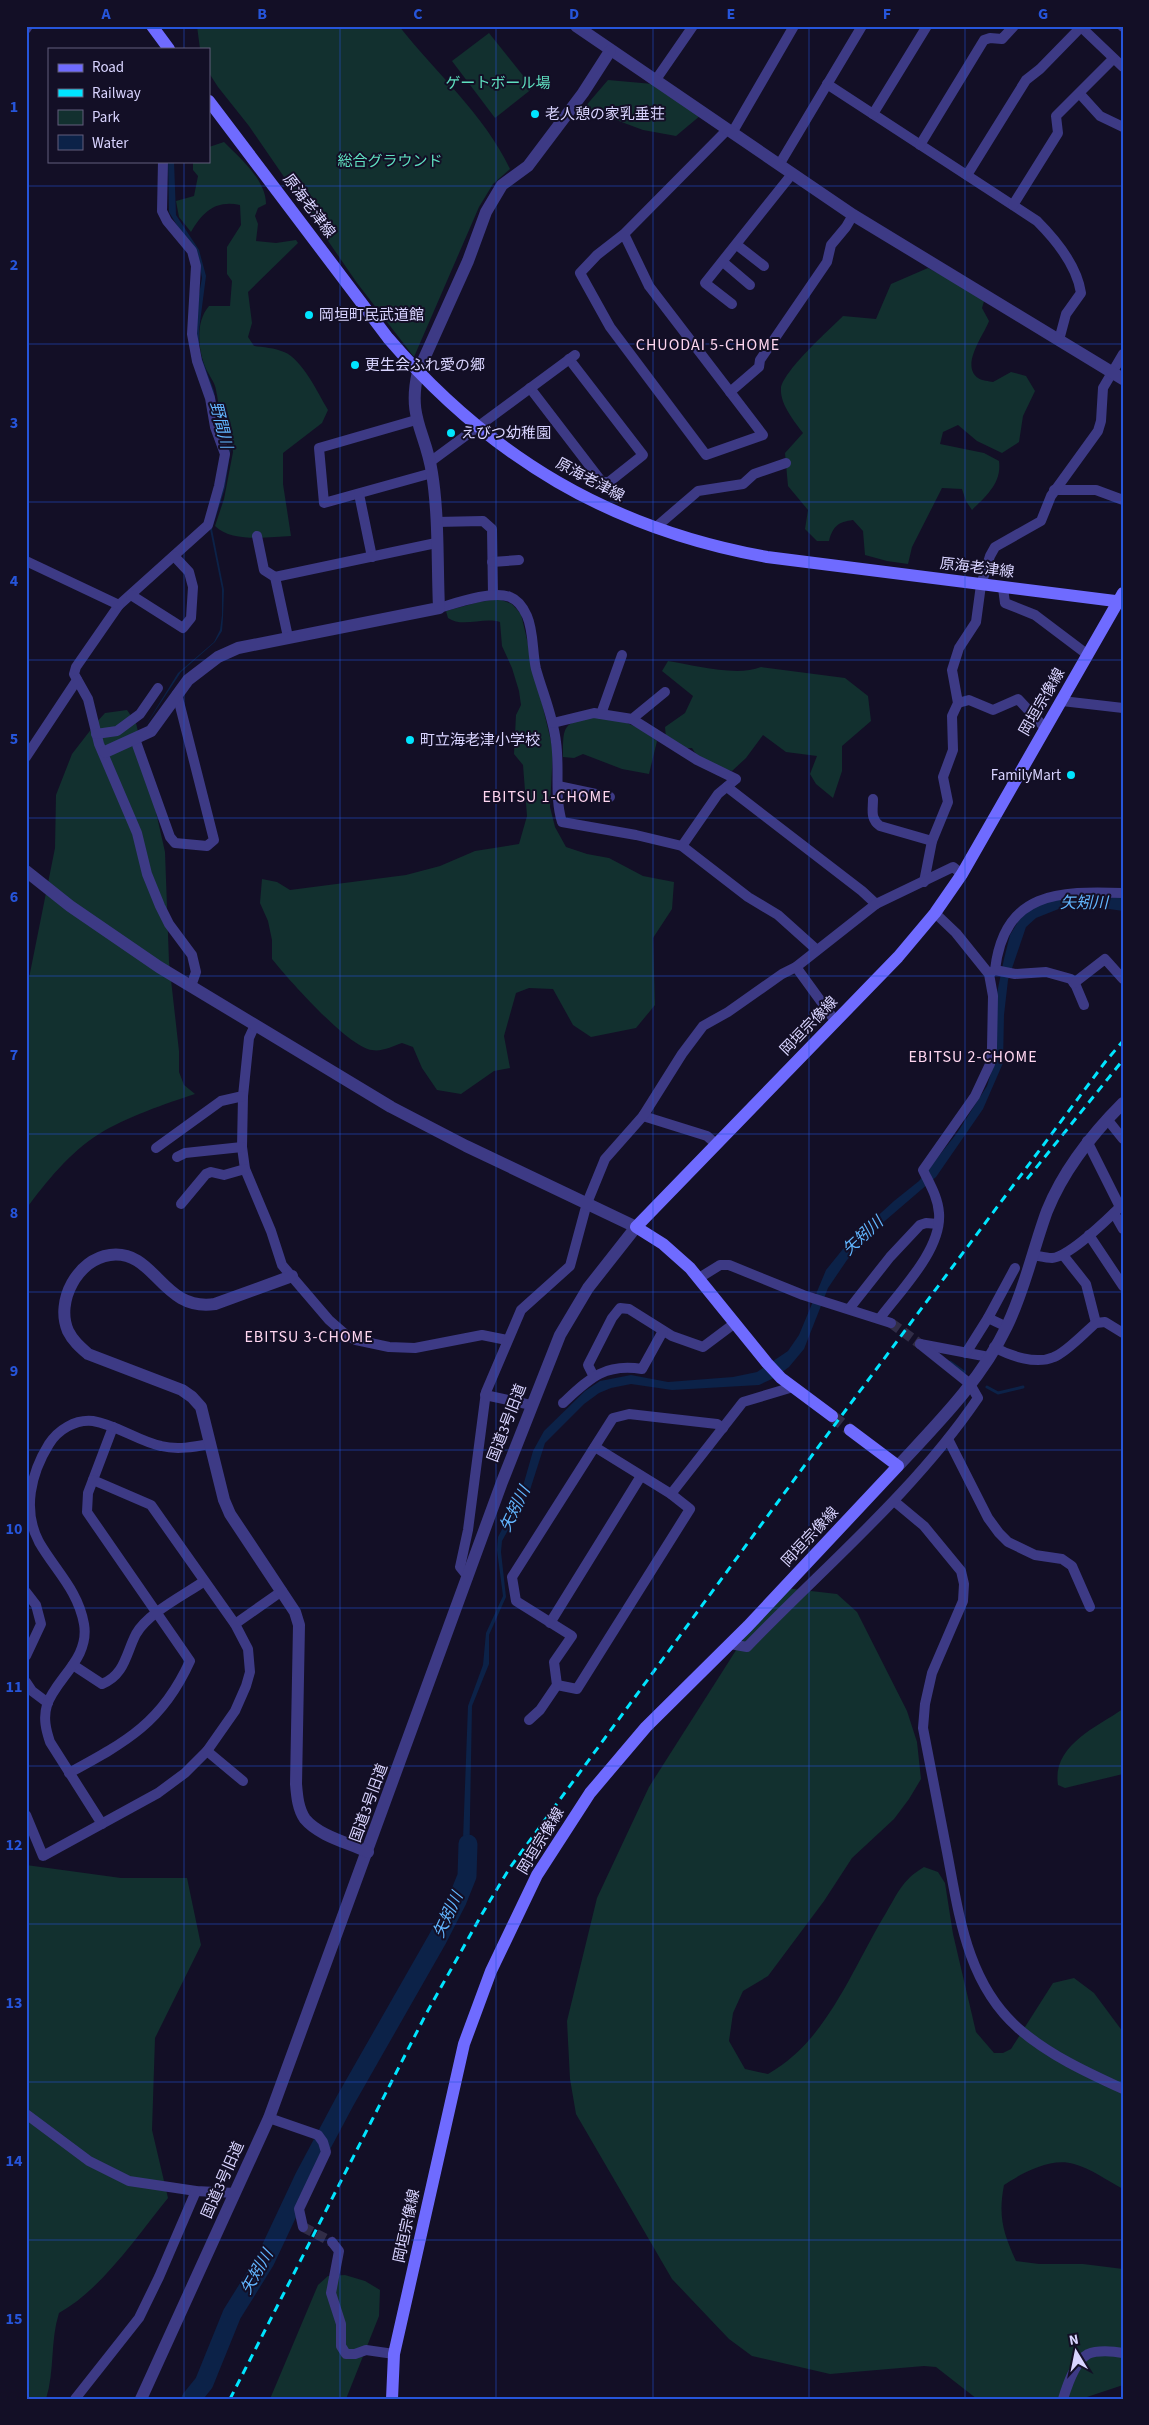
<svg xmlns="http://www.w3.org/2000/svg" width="1149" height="2425" viewBox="0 0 1149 2425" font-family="'Source Sans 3','Noto Sans JP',sans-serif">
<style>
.green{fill:#12302f}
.water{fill:#0c2248}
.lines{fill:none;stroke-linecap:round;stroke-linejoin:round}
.stream{stroke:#0c2248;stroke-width:3}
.river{stroke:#0c2248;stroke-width:19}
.minor-tunnel{stroke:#312d47;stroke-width:10;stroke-dasharray:10 5;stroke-linecap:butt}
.secondary-tunnel{stroke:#312d47;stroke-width:12;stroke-dasharray:12 6;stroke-linecap:butt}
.minor{stroke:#3d3a85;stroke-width:10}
.tertiary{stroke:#3d3a85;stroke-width:12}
.secondary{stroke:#6f6bff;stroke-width:12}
.rail{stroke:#00e5ff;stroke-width:3;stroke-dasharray:8 6;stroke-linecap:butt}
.grid{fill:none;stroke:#2655da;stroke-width:1;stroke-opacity:0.55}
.poi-dot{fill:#00e5ff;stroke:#130f26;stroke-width:2}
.labels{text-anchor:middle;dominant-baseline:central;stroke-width:4;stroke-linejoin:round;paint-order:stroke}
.park-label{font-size:15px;fill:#5fe0c0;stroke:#130f26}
.poi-label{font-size:15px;fill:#d9d4ff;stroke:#130f26;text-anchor:start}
.street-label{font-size:15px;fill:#d9d4ff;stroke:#130f26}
.neighbourhood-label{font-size:16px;letter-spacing:1px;fill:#ffd6f0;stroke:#130f26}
.water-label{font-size:16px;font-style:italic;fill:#62b6ff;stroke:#130f26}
.neatline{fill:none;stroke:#2655da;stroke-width:2}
.grid-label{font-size:16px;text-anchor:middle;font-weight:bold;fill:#2655da}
</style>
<rect width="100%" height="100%" fill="#130f26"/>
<g class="green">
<path d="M197,26h202c37,47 85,88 111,143l-17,15 -14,23 -65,150 -57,-74 -108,-157 -31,-39 -9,-14v-24h-9z"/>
<path d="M489,33l44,55 -38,30 -43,-57z"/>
<path d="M608,80l45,4 48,31 -25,21 -33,-6 -59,-22z"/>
<path d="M224,142c16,16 42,38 42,62l-8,4 -3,8 3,8 -2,17 20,2 20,-3 2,3 -50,49 4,31 -4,14 6,9c9,1 21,2 30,6 18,7 34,41 44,58l-6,13 -39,30v31l8,52c-22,1 -59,7 -76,-10l9,-27 9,-47 -2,-17 -2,1c-9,-15 -10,-32 -13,-46 -1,-7 -7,-15 -10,-21 -8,-19 -11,-47 3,-63h21l2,-25 -5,-7v-27l14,-22 -1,-20c-25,-5 -37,7 -49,27l-12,-15 -3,-16 18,-5 4,-20 -5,-6v-7l16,-2v-14z"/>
<path d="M928,268l57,30 -3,10 7,13c-5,14 -29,44 -11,57 4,3 11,3 15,4l18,-10 15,4 9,15 -12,25 -4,26 -17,11 -25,-12 -19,-16 -15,7 -3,12 44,9 15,8c3,22 -13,35 -27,49l-6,-9 -4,-12 -20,-1 -30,59 -4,17 -21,-3 -22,-6 -2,-24 -10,-11c-15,2 -20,6 -24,21h-12l-12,-12 3,-19 -20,-24 -3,-33 18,-20c-9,-12 -23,-29 -22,-44 1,-17 48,-59 62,-73l33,3 15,-35z"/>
<path d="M499,599l13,5 9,10 32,136 -3,57 5,20 11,20 21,7 22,4 34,18 31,6 -2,27 -19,29 2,67 -19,23 -45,9 -18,-12 -20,-36 -24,-1 -13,5 -12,43 6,32 -16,3 -33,23 -24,-4 -15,-22 -9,-21 -11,-4c-9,3 -20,9 -30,7 -23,-2 -84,-71 -100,-91v-19l-4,-19 -8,-18 2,-24 15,3 13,8 116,-15 34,-9 35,-15 44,-7 8,-28 -4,-51 -9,-11 2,-39 5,-10 -2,-14 -7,-23 -10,-22 -2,-24c-17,-5 -38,6 -52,-4l-2,-7 33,-9z"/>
<path d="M668,661c26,4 68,16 93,6l84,11 23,18 3,25 -29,25v25l-9,27 -17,-14 -6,-10 7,-18 -31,-4 -23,-17 -17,23 -14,13c-17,-5 -31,-8 -40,-23h-11l-15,-10 -1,-11 20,-14 8,-17 -31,-25z"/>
<path d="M127,710l9,13 29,129 4,110 10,89v21l5,13 11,9c-28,9 -71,24 -96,40 -29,18 -53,48 -73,75v-216l29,-145 1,-53 16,-41 24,-31 9,-10z"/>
<path d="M594,716c30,4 39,7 63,25l-8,33 -27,-5 -39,-15 -9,4 -11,-1c0,-33 0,-33 31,-41z"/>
<path d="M785,1588l52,6 20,18 50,99 10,31 4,37 -12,20 -15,20 -42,39 -28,43 -56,75 -25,15 -10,22 -4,28 16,28 23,5c59,-33 84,-105 118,-161 12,-20 16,-33 38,-46l14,5 7,11 8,51 23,98 18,21h9l8,-4 42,-66 21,-5 20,15 29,39v157c-15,-8 -33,-21 -49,-25 -23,-7 -52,9 -70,21 -6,31 -1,48 12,76l23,3h44l40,5v116l-42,14h-104l-41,-32 -12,-1 -94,8 -78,-18 -23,-17 -57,-60 -96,-165 -6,-35 -3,-58 30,-123 52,-111 124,-195z"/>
<path d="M1123,1709v65l-58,14 -7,-3c-6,-39 37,-57 65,-76z"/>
<path d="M26,1865l95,13h66l14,67 -46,93 -3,92 16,68c-31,38 -66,91 -109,115 -9,28 -4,57 -13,86h-20z"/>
<path d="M345,2275l20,6 15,9 -1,26 -33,83h-76l48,-114 10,-9z"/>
</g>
<g class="water">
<path d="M168,161h6l2,54 23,35 7,26 -7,54v21l15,40 5,29 12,27 -6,41 -13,41 12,61 -1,28 -1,13 -7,11 -34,30 -37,56 34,-55 36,-31 6,-12 2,-15v-26l-12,-60 19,-82 -11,-23 -22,-75 1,-44 5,-27 -3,-16 -30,-50z"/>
<path d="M1081,896l42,2v13l-34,-5 -28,2 -25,10 -10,9 -18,53 -4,35 -1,48 -20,46 -47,68 -64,55 -25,28 -19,28 -24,61 -15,18 -15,11 -15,7 -87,5 -41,-6 -20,4 -12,5 -15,11 -39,39 -15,47 -28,51 -1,11 5,45 -17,38v29l-17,42 -3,164 -7,-4 6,-160 15,-41 3,-32 17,-37 -6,-46 1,-13 23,-44 12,-42 11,-20 41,-40 15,-10 31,-6 37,7 65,-5 24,-5 31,-21 11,-16 27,-65 21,-26 47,-43 25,-20 38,-48 30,-47 8,-26 2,-67 7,-34 6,-24 9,-15 14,-13 21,-8z"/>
</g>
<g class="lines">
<g class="stream">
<path d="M950,1362l14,10"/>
<path d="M987,1387l11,6 25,-6"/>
</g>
<path class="river" d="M191,2399l13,-16 28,-69 33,-53 39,-83 41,-77 93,-163 19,-37 10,-25 1,-32"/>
<g class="minor-tunnel">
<path d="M891,1323l29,21"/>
<path d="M303,2227l29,15"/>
</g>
<path class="secondary-tunnel" d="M832,1416l18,14"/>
<g class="minor">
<path d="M1080,26l43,41"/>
<path d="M1122,26l1,1"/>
<path d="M26,29l2,-3"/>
<path d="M655,81l38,-55"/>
<path d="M827,84l210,137c18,18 40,45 44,72l-15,21 -7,26"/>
<path d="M1080,94l20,22 23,11"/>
<path d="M873,114l54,-88"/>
<path d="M732,133l62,-107"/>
<path d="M920,145l64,-105 6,-2 12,1 12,-13"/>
<path d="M163,161l-1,50 5,10 25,30 4,15 -4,68 5,27 13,37 5,29 10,27 -6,32 -11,39 -89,80 -43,62 -2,7 14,25 11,45 38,89 10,41 13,32 9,18 23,31 4,17 -5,14"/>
<path d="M779,165l83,-139"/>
<path d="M967,175l59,-95 14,-11 41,-42"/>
<path d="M1013,205l45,-72 -2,-17 57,-57"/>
<path d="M624,234l25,52 114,149 -57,20 -96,-128 -30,-54 17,-18 27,-21 103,-104"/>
<path d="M737,245l27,21"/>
<path d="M723,262l27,23"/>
<path d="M732,304l-27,-21 87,-109"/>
<path d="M530,388l72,94h7l34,-27 -74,-96"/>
<path d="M730,392l29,-25 1,-7 67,-98 4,-17 15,-18 7,-12"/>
<path d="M416,420l-97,28 5,55 108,-30"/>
<path d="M430,462l145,-107"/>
<path d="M1054,490h42l27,10"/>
<path d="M359,494l13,63"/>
<path d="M436,522l47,-1 9,8 1,66"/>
<path d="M655,528l43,-37 45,-7 11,-10 32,-11"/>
<path d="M257,536l7,34 11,7"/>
<path d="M26,561l93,44"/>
<path d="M492,562l27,-2"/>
<path d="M1003,588l2,15 30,12 53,40"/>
<path d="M131,595l52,33 8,-10 2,-31 -4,-15 -15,-16"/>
<path d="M439,608c17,-5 54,-18 71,-11 8,3 13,10 17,19 7,16 5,36 9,53 7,25 17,47 20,73 4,27 -2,54 6,80l74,13 46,11 66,51 30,18 39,35"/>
<path d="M288,637l-13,-60 161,-34"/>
<path d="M1062,701l61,7"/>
<path d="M958,703l11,-3 24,10 25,-11 28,30"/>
<path d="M601,714l21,-59"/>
<path d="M632,719l65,41 39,19 -18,15 -36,52"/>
<path d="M553,723l41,-10 38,6 33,-27"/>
<path d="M96,734l21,-3 23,-17 18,-26"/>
<path d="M135,739l35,98 5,6 32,3 7,-6 -37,-146"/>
<path d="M26,757l51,-77"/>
<path d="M558,786l52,11"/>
<path d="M727,787l135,104 14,13"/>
<path d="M873,799c0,11 -3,20 7,27l52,15"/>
<path d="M924,882l8,-41 16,-39 -5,-25 10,-27 -1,-34 6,-13 -6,-33 7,-22 17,-26 5,-37 9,-29 5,-9 46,-26 10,-25 47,-65 3,-10 2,-33 20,-34"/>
<path d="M796,967l40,55"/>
<path d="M995,970c9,-79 64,-79 128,-77"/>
<path d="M990,973l5,-3 20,4 31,-2 25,7 5,7 8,19"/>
<path d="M1074,983l31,-24 18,20"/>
<path d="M255,1025l-6,13 -6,58 -1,51 3,22 26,62 11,34 47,55 16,14 11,6 33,7 26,1 67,-13 25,5"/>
<path d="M643,1116l64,20 9,8"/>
<path d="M1107,1119l16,20"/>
<path d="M1087,1141l33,66"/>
<path d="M156,1148l65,-47 22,-5"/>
<path d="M177,1157l8,-4 57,-6"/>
<path d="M181,1204l25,-30 5,-2 13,3 21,-6"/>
<path d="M1114,1213l9,16"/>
<path d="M1089,1235l34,51"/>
<path d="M1033,1255c6,1 13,3 19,3 17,-1 58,-41 71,-54"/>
<path d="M1063,1255l23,29 10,39"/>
<path d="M699,1278l21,-13h9l74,30 88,28"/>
<path d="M849,1309l41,-52 30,-32 6,-2 12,1"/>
<path d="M880,1318c21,-28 62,-69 59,-105 -1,-16 -10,-30 -16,-43l52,-74 15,-32 2,-16 1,-52 -4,-22 -33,-41 -21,-20"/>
<path d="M988,1318l19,9"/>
<path d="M920,1344l69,13"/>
<path d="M994,1347c16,9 42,18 60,10 13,-5 31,-25 42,-34l9,-1 18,11"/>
<path d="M966,1353l22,-35 27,-50"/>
<path d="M593,1375l-5,-10 24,-47 8,-10 9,1 43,27 31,11 32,-24"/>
<path d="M485,1395l46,10"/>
<path d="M563,1403c26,-24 41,-40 79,-34l21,-38"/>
<path d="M948,1439l40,79 11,15 9,9 27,13 27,4 10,7 18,41"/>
<path d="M671,1494l72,-92 50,-15"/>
<path d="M894,1501l30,25 37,45 3,13 -1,17 -31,72 -7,31 -2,24c8,42 16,83 24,124 12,63 20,131 71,176 31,27 68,44 105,61"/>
<path d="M468,1577l-8,-10 8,-37 18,-138 35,-82 49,-44 17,-63 18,-44 38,-43 39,-62 21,-28 25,-14 54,-38 14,-7 80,-63 77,-37 9,7"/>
<path d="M26,1592l10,13 5,19 -15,32"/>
<path d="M550,1623l91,-147"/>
<path d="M235,1624l47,-33"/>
<path d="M730,1644l17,3c79,-82 167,-155 231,-249l-8,-14 -50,-40"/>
<path d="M73,1665l29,19c23,-9 24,-31 34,-50 12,-21 48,-39 67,-52"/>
<path d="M26,1682l6,9 16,12"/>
<path d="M557,1685l20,4 113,-180 -19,-15 -76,-47"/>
<path d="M529,1720l11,-10 17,-25 -3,-23 18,-26 -56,-35 -4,-24 101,-159 16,-4 88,10 6,4"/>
<path d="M207,1751l36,30"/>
<path d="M69,1773c57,-31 93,-50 121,-112l-103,-149 1,-19 25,-66"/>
<path d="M26,1815l17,41 115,-63 27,-20 22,-22 28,-40 11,-25 4,-14 -2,-23 -13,-25 -84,-119 -58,-25"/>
<path d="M102,1824l-52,-82c-4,-12 -7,-24 -3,-37 8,-26 43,-46 37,-81 -6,-34 -29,-54 -45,-82 -17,-32 -8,-69 10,-98 9,-14 26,-25 44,-23 24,4 45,20 68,25 16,4 33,1 49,-2"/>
<path d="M26,2114l63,47 40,20 67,10 39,2"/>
<path d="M269,2118l49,17 5,7 3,10 -27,57 4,18"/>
<path d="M332,2242l7,9 -8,42 10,31v22l5,8h9l11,-4 28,4"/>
<path d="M75,2399l64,-81 20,-41 37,-86"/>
<path d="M1063,2399c4,-13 12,-38 25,-45 9,-4 25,-3 35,-1"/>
</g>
<g class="tertiary">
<path d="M576,26l277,189 270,164"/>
<path d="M105,752l46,-21 37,-51 30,-23 20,-9 201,-40c-2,-45 0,-91 -7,-135 -6,-41 -25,-55 -14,-101l50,-111 18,-49 16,-27 26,-19 55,-73 27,-42"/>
<path d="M26,871l44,35 89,61 232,140 75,39 170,81 -48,61 -28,47 -58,147 -233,636 -128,281"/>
<path d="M292,1276l-77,28c-54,8 -59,-55 -105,-49 -32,4 -55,46 -42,76 5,10 12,16 20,23l94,36 10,7 9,10 23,93 6,14 65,98 4,13 -3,159c1,12 2,25 9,35 14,17 44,24 63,33"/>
<path d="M898,1466c39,-42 84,-87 109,-140 18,-37 26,-77 40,-115 17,-42 44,-76 76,-108"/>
</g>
<g class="secondary">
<path d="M152,26l17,23"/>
<path d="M209,101l179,237c103,120 223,191 379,219l356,45"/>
<path d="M832,1416l-51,-38 -14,-15 -77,-95 -27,-24 -27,-17 262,-270 37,-44 27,-39 161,-281"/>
<path d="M392,2399l2,-45 70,-310 27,-73 46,-96 53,-82 56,-66 102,-101 150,-160 -48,-36"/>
</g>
<g class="rail">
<path d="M1027,1179l96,-119"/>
<path d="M230,2399l196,-385 56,-100 27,-45 304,-415 293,-393 17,-20"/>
</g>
</g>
<path class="grid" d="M184,26v23M340,26v2373M496,26v2373M653,26v2373M809,26v2373M965,26v2373M184,161v2238M26,186h1097M26,344h1097M26,502h1097M26,660h1097M26,818h1097M26,976h1097M26,1134h1097M26,1292h1097M26,1450h1097M26,1608h1097M26,1766h1097M26,1924h1097M26,2082h1097M26,2240h1097"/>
<g class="poi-dot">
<circle cx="535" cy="114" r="5"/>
<circle cx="309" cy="315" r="5"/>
<circle cx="355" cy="365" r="5"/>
<circle cx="451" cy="433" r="5"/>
<circle cx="410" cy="740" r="5"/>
<circle cx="1071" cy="775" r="5"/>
</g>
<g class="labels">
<g class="park-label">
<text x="498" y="83">ゲートボール場</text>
<text x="390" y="161">総合グラウンド</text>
</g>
<g class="poi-label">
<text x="545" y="114">老人憩の家乳垂荘</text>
<text x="319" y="315">岡垣町民武道館</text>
<text x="365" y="365">更生会ふれ愛の郷</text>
<text x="461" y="433">えびつ幼稚園</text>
<text x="420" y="740">町立海老津小学校</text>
<text x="1061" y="775" text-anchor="end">FamilyMart</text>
</g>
<g class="street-label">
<text transform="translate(309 206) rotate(53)">原海老津線</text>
<text transform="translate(590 480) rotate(28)">原海老津線</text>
<text transform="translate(977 568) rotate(7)">原海老津線</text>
<text transform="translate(1042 702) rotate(-60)">岡垣宗像線</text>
<text transform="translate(809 1026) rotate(-46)">岡垣宗像線</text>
<text transform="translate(507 1423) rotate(-69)">国道3号旧道</text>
<text transform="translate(810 1537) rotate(-47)">岡垣宗像線</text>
<text transform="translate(369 1803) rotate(-70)">国道3号旧道</text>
<text transform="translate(541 1841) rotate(-59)">岡垣宗像線</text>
<text transform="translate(223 2180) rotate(-66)">国道3号旧道</text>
<text transform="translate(407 2226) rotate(-78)">岡垣宗像線</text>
</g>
<g class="neighbourhood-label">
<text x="708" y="345">CHUODAI 5-CHOME</text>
<text x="547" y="797">EBITSU 1-CHOME</text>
<text x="973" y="1057">EBITSU 2-CHOME</text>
<text x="309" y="1337">EBITSU 3-CHOME</text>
</g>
<g class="water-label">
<text transform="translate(221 425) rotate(76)">野間川</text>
<text x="1084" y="903">矢矧川</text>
<text transform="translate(863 1236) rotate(-43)">矢矧川</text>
<text transform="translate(515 1509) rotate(-64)">矢矧川</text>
<text transform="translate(448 1915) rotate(-65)">矢矧川</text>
<text transform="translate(257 2272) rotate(-60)">矢矧川</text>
</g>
</g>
<rect width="1149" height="2425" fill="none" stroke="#130f26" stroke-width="55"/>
<rect x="48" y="48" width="162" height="115" fill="#130f26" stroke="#625e7d"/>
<rect x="58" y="64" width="25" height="8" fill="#6f6bff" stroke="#625e7d"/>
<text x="92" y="72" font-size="15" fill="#d9d4ff">Road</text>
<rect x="58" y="89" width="25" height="8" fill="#00e5ff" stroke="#625e7d"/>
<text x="92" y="98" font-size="15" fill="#d9d4ff">Railway</text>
<rect x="58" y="110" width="25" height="15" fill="#12302f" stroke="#625e7d"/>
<text x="92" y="122" font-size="15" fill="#d9d4ff">Park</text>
<rect x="58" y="135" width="25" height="15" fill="#0c2248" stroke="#625e7d"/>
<text x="92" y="148" font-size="15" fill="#d9d4ff">Water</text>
<g transform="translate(1076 2352) rotate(350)" stroke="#130f26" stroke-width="4" paint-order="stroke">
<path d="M0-4L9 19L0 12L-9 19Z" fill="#d9d4ff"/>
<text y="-8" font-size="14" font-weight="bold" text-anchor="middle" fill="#d9d4ff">N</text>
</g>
<rect x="28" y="28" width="1094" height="2370" class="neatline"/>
<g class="grid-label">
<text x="106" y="19">A</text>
<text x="262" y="19">B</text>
<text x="418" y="19">C</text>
<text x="574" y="19">D</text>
<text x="731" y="19">E</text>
<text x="887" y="19">F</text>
<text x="1043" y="19">G</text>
<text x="14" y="112">1</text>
<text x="14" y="270">2</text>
<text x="14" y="428">3</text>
<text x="14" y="586">4</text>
<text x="14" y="744">5</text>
<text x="14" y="902">6</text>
<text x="14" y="1060">7</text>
<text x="14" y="1218">8</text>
<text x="14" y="1376">9</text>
<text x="14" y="1534">10</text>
<text x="14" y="1692">11</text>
<text x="14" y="1850">12</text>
<text x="14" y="2008">13</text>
<text x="14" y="2166">14</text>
<text x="14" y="2324">15</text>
</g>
</svg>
